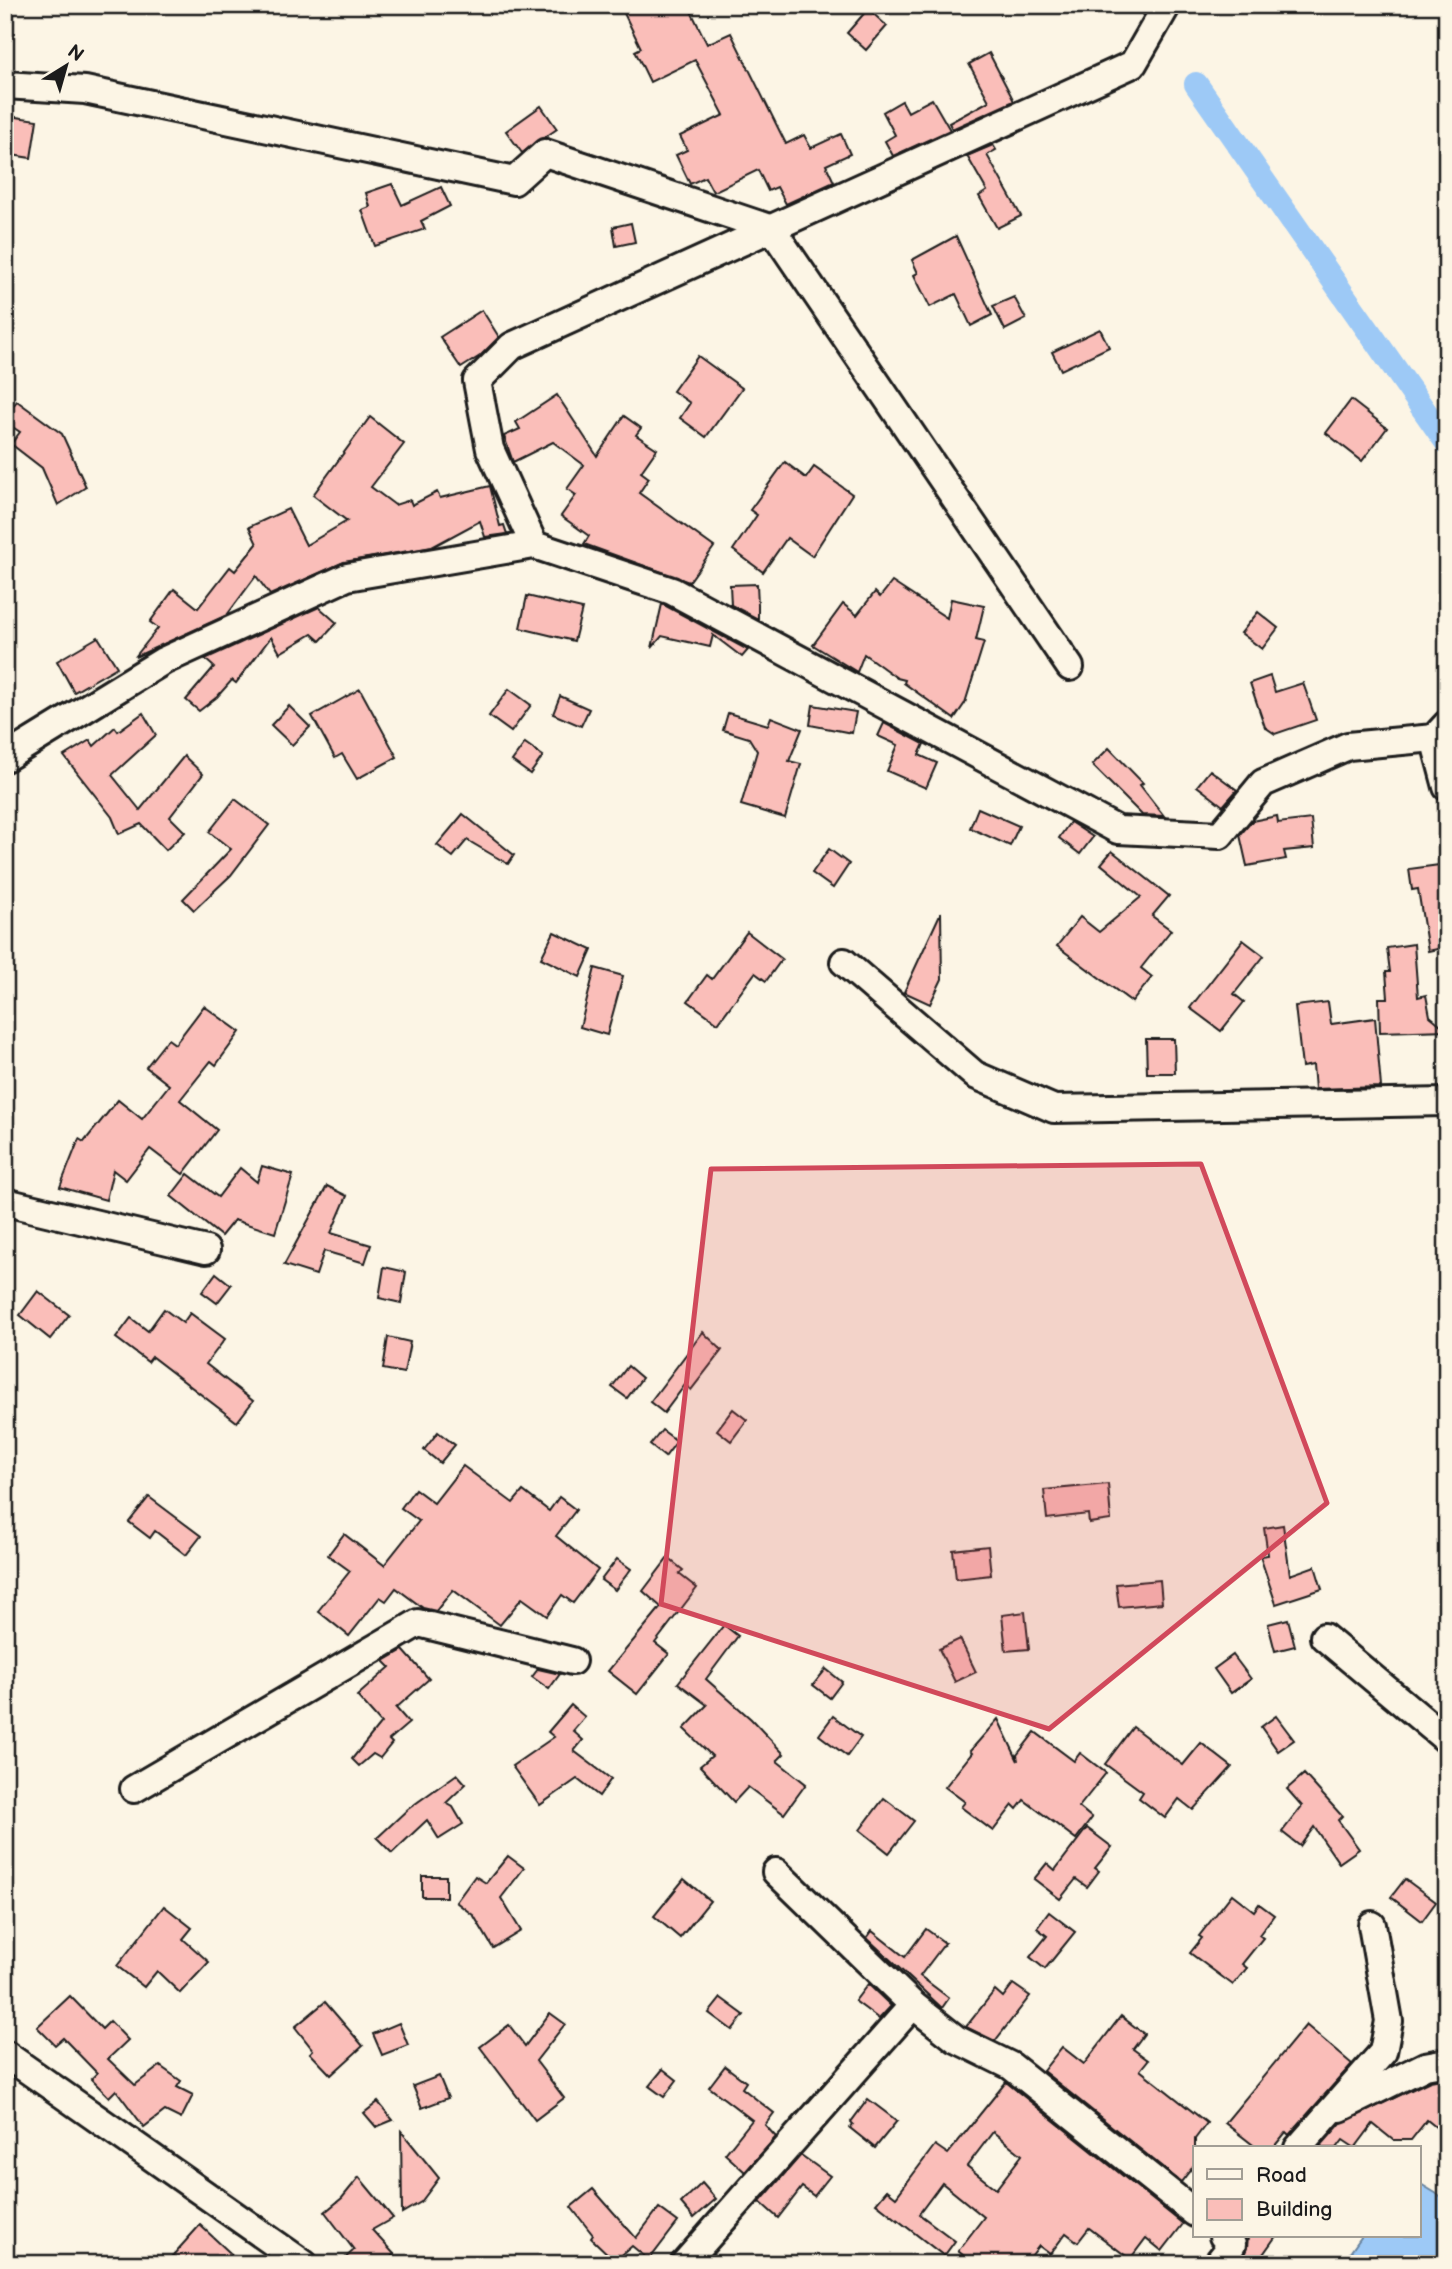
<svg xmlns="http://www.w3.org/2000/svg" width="1452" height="2269" viewBox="0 0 1452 2269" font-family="'Balsamiq Sans',sans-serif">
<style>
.water{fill:#9dc9f6;stroke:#69849f;stroke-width:2}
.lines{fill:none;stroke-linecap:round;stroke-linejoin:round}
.canal{stroke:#9dc9f6;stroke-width:24}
.building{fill:#fabeb9;stroke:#1c1c1c;stroke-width:2;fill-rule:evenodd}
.minor-casing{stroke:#1c1c1c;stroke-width:32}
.minor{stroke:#fcf5e5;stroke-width:26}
.marked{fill:#d1495b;fill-opacity:0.2;stroke:#d1495b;stroke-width:5;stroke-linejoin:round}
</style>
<rect width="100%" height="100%" fill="#fcf5e5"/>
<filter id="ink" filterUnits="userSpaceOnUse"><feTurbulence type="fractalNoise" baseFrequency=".0143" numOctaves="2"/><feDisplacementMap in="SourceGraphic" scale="14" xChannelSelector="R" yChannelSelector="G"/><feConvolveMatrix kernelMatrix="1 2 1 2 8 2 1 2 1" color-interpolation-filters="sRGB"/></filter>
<g filter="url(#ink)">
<path class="water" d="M1419,2183l28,17v64h-105l20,-28h57z"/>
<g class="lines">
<path class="canal" d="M1196,84l251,359"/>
</g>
<g class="building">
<path d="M620,5h68l19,39 24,-11 55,111 18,-9 7,13 30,-14 9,20 -24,11 8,17 -48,22 -9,-17 -9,4 -10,-21 -45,22 -8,-15 -15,7 -14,-29 11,-5 -7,-14 44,-21 -29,-55 -45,22 -15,-31 6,-3z"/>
<path d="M868,9l19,17 -21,24 -19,-17z"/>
<path d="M989,53l25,48 -62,28 -3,-6 40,-22 -20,-37z"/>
<path d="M932,99l18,31 -57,26 -8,-15 10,-6 -12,-23 19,-11 6,11z"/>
<path d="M541,106l16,23 -35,24 -16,-22z"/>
<path d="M9,116l28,4 -6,38 -26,-4z"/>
<path d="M993,145l3,5 -9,5 34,61 -24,12 -18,-32 8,-5 -20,-35z"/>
<path d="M392,184l10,21 39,-18 9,19 -29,15 4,8 -50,17 -13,-36 8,-3 -4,-14z"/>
<path d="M631,223l4,19 -19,4 -3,-19z"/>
<path d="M956,236l36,79 -21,11 -15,-32 -26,13 -16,-32 4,-2 -6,-13z"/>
<path d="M1014,297l12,22 -21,11 -12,-24z"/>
<path d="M482,310l17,27 -19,19 -19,12 -21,-31z"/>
<path d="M1100,329l9,18 -48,23 -9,-18z"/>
<path d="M698,356l44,32 -36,49 -26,-19 10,-15 -17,-12z"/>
<path d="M557,395l40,61 27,-40 17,12 -5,7 21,14 -16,23 8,6 -10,15 75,54 -25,35 -105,-38 5,-8 -28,-20 15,-21 -9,-6 17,-24 -31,-23 -40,20 -9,-26 16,-7 -4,-7z"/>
<path d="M1351,400l36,28 -25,33 -36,-28z"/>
<path d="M17,401l45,33 24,53 -28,18 -16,-37 -31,-24 9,-12 -15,-10v-6z"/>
<path d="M370,417l34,27 -33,43 24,18 15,-5 2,5 25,-13 3,6 50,-12 10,40 4,-1 3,9 -22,3 -5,-16 -48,26 -88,15 -74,33 -14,-19 -29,39 -92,42 23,-29 -8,-6 24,-33 24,19 32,-41 5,4 22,-27 -8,-17 39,-18 18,36 41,-24 -34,-26z"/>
<path d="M785,462l21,16 8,-11 38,27 -40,62 -25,-18 -24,34 -30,-22 24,-35 -7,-5z"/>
<path d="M892,582l55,36 4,-19 33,7 -8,34 8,2 -19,61 -11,16 -50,-36 1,-3 -8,-2 -33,-24 -7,18 -44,-27 30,-41 14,11 18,-23 5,5z"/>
<path d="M757,584l1,21v14l-27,-14 -1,-20z"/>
<path d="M527,596l55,13 -8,32 -54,-13z"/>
<path d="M662,604l4,2 82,44 -6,7 -29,-22 -3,12 -48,-11 -10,12z"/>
<path d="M319,607l18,16 -17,18 -8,-7 -32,19 -9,-16 -35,46 -4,-3 -15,17 -18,14 -13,-11 28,-33 -9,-8z"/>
<path d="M1258,612l20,16 -16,21 -21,-16z"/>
<path d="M98,637l19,30 -43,25 -17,-31z"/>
<path d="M1270,676l5,16 28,-9 13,37 -41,14 -10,-7 -15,-44z"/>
<path d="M360,689l37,68 -40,22 -15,-25 -7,4 -23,-42z"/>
<path d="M509,689l22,16 -20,27 -22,-16z"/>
<path d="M560,696l29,13 -8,17 -28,-12z"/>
<path d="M813,705l43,7 -4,21 -42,-8z"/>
<path d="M289,706l21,21 -18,18 -21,-20z"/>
<path d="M143,713l13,22 -44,40 28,35 44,-54 19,18 -33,43 15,15 -19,18 -25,-26 -22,10 -7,-17 -48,-61 26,-16 4,6 21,-19 3,4z"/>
<path d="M728,713l40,12 3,-8 31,12 -13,32 12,3 -16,54 -44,-13 16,-54 -8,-13 -26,-8z"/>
<path d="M884,723l40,21 -5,11 18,8 -11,25 -39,-17 11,-26 -20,-9z"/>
<path d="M525,743l18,13 -13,18 -18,-13z"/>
<path d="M1109,748l34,35 -3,2 24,31 -22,-1 -50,-50z"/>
<path d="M1210,770l27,20 -14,16 -26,-20z"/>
<path d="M235,799l34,26 -38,50 -37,35 -11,-11 48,-50 -22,-17z"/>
<path d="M978,808l41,18 -9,20 -40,-18z"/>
<path d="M463,814l51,41 -6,9 -41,-24 -14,17 -16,-12z"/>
<path d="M1277,816l1,7 33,-4 3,29 -30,3 2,8 -39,7 -7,-31 12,-14z"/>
<path d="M1070,822l23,15 -13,17 -21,-16z"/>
<path d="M829,849l20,15 -16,24 -21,-15z"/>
<path d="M1112,851l57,45 -17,20 19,14 -30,38 11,9 -20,25 -75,-56 23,-29 19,15 42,-35 -40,-33z"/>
<path d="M1447,864v83l-19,4 -10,-62 -6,1 -3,-21z"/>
<path d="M941,912l1,67 -12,25 -26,-12z"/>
<path d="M554,932l38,18 -12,27 -39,-19z"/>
<path d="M747,932l35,27 -16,22 -11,-8 -37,50 -30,-22 19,-26 5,4z"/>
<path d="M1243,940l21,16 -30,38 10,8 -23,29 -31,-23z"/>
<path d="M1414,944l4,53 8,-2 4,21 17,14 -67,2 -1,-34h9l-2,-26h4l-3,-24z"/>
<path d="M595,968l28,8 -16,59 -27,-8z"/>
<path d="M1328,1002l3,22 44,-6 6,69 -66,2 -2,-24 -11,2 -7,-61z"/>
<path d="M204,1006l36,26 -24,33 -5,-4 -31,39 37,30 -34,44 -33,-25 -24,31 -13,-10 -7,30 -46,-13 19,-48 5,3 34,-42 24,19 27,-34 -23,-18 22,-28 7,5z"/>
<path d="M1146,1039h28l1,34h-28z"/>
<path d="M262,1166l31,9 -18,58 -41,-13 -13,16 -50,-40 17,-22 30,23 22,-29 17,14z"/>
<path d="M327,1186l20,10 -16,37 40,12 -6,18 -41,-12 -8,24 -32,-10z"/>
<path d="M384,1267l22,5 -5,31 -22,-5z"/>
<path d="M216,1273l15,12 -14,18 -15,-11z"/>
<path d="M38,1291l31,24 -19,24 -30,-24z"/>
<path d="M164,1309l19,14 7,-10 35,26 -19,25 47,37 -16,21 -85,-65 -4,5 -32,-24 15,-20 17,13z"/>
<path d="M703,1332l19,18 -31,40 -6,-5 -21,28 -14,-11z"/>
<path d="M388,1337l22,5 -6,31 -21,-4z"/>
<path d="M628,1366l14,12 -15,20 -15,-11z"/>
<path d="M733,1409l14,11 -16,21 -14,-11z"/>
<path d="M662,1430l15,11 -12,16 -15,-12z"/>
<path d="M438,1432l17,13 -15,18 -16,-13z"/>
<path d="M463,1466l50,37 10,-12 26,20 10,-14 17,13 -20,26 42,34 -25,33 -11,-8 -15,21 -25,-18 -22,27 -47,-35 -17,21 -13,-3 -27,-20 -10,13 -6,-4 -31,39 -31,-25 32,-40 -22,-16 16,-21 40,31 35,-44 -18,-13 14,-19 19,14z"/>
<path d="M1108,1484l3,36 -22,3 -1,-9 -41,5 -3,-29z"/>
<path d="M149,1497l52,39 -15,19 -31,-24 -5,7 -21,-16z"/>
<path d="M1283,1525l7,50 25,-9 7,23 -46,15 -16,-48 8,-1 -4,-27z"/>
<path d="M988,1546l3,29 -35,4 -3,-29z"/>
<path d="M668,1558l15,12 -4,4 18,14 -42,55 14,11 -32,40 -29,-23 53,-64 -18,-16z"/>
<path d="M617,1559l14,10 -16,21 -14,-10z"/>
<path d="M1160,1580l2,23 -43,4 -3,-23z"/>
<path d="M1025,1612l4,37 -23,2 -4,-36z"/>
<path d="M1288,1619l7,27 -20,5 -7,-27z"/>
<path d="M724,1625l14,11 -32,43 45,40 33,35 -7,7 29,23 -22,30 -36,-27 -14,15 -34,-36 12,-10 -28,-27 23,-24 -29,-22z"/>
<path d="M960,1639l16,33 -21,10 -16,-33z"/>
<path d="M403,1650l26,29 -33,29 13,15 -20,17 3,3 -12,15 -7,-4 -14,12 -7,-7 29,-36 -24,-27 33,-29 -6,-6z"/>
<path d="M1233,1655l18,24 -20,14 -17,-24z"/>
<path d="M538,1669l22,5 -11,15 -17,-12z"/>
<path d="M826,1669l16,13 -12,16 -17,-13z"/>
<path d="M571,1705l14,12 -12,14 10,9 -9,11 37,28 -12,17 -22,-17 -37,26 -28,-39 42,-29 -6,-5z"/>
<path d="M833,1716l28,21 -14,19 -28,-21z"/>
<path d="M1276,1716l18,24 -16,11 -17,-24z"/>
<path d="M998,1719l20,42 -1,-6 18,-23 39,29 6,-8 26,20 -27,34 13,11 -16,21 -52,-39 -7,9 -4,-4 -20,26 -32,-24 4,-5 -20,-15 27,-34 -2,-2z"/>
<path d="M1133,1727l50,38 18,-22 31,24 -39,43 -14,-11 -14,19 -26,-20 4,-6 -38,-28z"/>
<path d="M457,1774l9,10 -20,19 7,4 10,17 -24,15 -12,-19 -35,33 -15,-15 31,-29z"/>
<path d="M1304,1774l38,42 -4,4 21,29 -20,14 -25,-36 -14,19 -18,-14 20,-26 -15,-17z"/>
<path d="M884,1798l30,23 -25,32 -29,-23z"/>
<path d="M1087,1828l25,19 -17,21 4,3 -12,16 -11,-8 -16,20 -26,-20 13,-16 8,7z"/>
<path d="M508,1856l16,12 -23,30 20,33 -28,17 -19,-32 -18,-14 19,-26 11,7z"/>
<rect x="422" y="1876" width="24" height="21"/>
<path d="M684,1879l26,22 -30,37 -26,-22z"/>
<path d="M1405,1879l31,23 -14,19 -31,-24z"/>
<path d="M1232,1894l22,17 5,-7 15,11 -15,20 4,3 -21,26 5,4 -14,17 -43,-32 12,-15 -3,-2z"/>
<path d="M164,1906l28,22 -9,11 26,23 -29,31 -23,-22 -13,16 -27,-21z"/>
<path d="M1049,1912l26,20 -30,37 -15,-12 17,-21 -10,-8z"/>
<path d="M926,1929l19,14 -25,33 29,22 -7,10 -75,-70 5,-7 33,26z"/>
<path d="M868,1984l23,22 -12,13 -24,-18z"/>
<path d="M1013,1984l17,12 -35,45 -29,-14 29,-37 8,7z"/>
<path d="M70,1996l32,33 8,-8 18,19 -20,19 27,26 25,-19 21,15 -4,6 16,8 -12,24 -16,-8 -21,16 -28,-37 -7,7 -18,-18 6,-6 -34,-35 -8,7 -18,-18z"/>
<path d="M721,1998l23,17 -12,15 -23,-17z"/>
<path d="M325,2002l38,44 -32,29 -21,-22 3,-3 -18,-23z"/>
<path d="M550,2013l15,11 -29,37 28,37 -29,22 -55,-73 29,-22 16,21z"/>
<path d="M1121,2016l23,18 -11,15 15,11 -8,10 67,53 -12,16v25l-14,18 -138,-111 19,-24 22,17z"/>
<path d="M399,2023l9,22 -26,10 -9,-21z"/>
<path d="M1306,2025l46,39 -63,71 -3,-3 -13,16h-16l-32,-25z"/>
<path d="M725,2066l21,16 -4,6 32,25 -9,12 11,12 -31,35 -20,-18 27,-34 -43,-33z"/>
<path d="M663,2069l14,11 -13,17 -15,-11z"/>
<path d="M439,2076l9,22 -26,10 -9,-22z"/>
<path d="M1447,2078v58l-20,-16 -16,20h-18l-20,-16 -18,24 -12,-8 -6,8h-18l22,-25 89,-42z"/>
<path d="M1006,2082l177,142 -21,27 -16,-13 -16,21 -41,-31 -11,14 -12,-9 -16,21 -11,-8 -14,18h-51l-16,-13 26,-34 -42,-34 -23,31 36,27 -11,15 -68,-53 11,-13 9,7 39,-52 13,9zM993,2132l29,23 -26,34 -29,-23z"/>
<path d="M868,2099l29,22 -22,27 -25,-20 3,-4 -2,-2z"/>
<path d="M378,2102l15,18 -17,7 -12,-14z"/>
<path d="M401,2131l38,47 -18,24 -19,11z"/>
<path d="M801,2155l29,21 -16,20 -12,-9 -24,31 -18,-16z"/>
<path d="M359,2177l34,41 -21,12 22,24 -10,10h-45l15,-14 -29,-38 17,-14z"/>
<path d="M702,2183l14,16 -22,19 -13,-15z"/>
<path d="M593,2189l43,49 23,-30 19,14 -29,38 -17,-14 -17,15 -24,-23 2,-3 -22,-28z"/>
<path d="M200,2225l42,39h-77z"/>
<path d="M1248,2236h28l-20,28h-19l10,-16z"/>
</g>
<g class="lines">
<defs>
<g id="minor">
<path d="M1167,5l-34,59 -621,282 -35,35 13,68 44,96 138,46 446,239 102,5 43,-52 85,-37 86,-8 13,-14"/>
<path d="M5,85l80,5 429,91 31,-28 227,76 298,438"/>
<path d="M1434,738l13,49"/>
<path d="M5,758l158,-97 184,-84 187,-32"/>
<path d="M844,962l131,113 79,34 393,-7"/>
<path d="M5,1202l201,48"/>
<path d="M1324,1637l123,103"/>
<path d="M134,1789l284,-166 154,38"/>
<path d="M776,1872l137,133 43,34 55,27 184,147"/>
<path d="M5,2054l299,210"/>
<path d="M1340,2108l85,-42 22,-4"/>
<path d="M1298,2148l85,-96 6,-31 -17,-96"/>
<path d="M684,2264l229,-259"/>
<path d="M1217,2264l15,-19 -9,-9"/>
</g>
</defs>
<use href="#minor" class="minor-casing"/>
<use href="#minor" class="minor"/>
</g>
</g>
<path class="marked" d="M1201,1164l126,339 -278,226 -388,-125 50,-435z"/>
<rect width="1452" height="2269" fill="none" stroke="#fcf5e5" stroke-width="28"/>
<rect x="14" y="14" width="1424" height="2241" fill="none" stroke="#1c1c1c" stroke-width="2.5" filter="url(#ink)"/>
<rect x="1193" y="2146" width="228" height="91" fill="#fcf5e5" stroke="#a29e95" stroke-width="2"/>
<rect x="1207" y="2169" width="35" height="10" fill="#fcf5e5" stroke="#a29e95" stroke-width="2"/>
<text x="1256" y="2182" font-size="21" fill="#1c1c1c">Road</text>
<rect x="1207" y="2199" width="35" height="21" fill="#fabeb9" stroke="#a29e95" stroke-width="2"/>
<text x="1256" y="2216" font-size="21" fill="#1c1c1c">Building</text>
<g transform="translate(66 66) rotate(37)" stroke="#fcf5e5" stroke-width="5" paint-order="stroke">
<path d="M0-5L12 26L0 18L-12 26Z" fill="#1c1c1c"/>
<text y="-10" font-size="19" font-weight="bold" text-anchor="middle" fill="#1c1c1c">N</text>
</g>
</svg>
